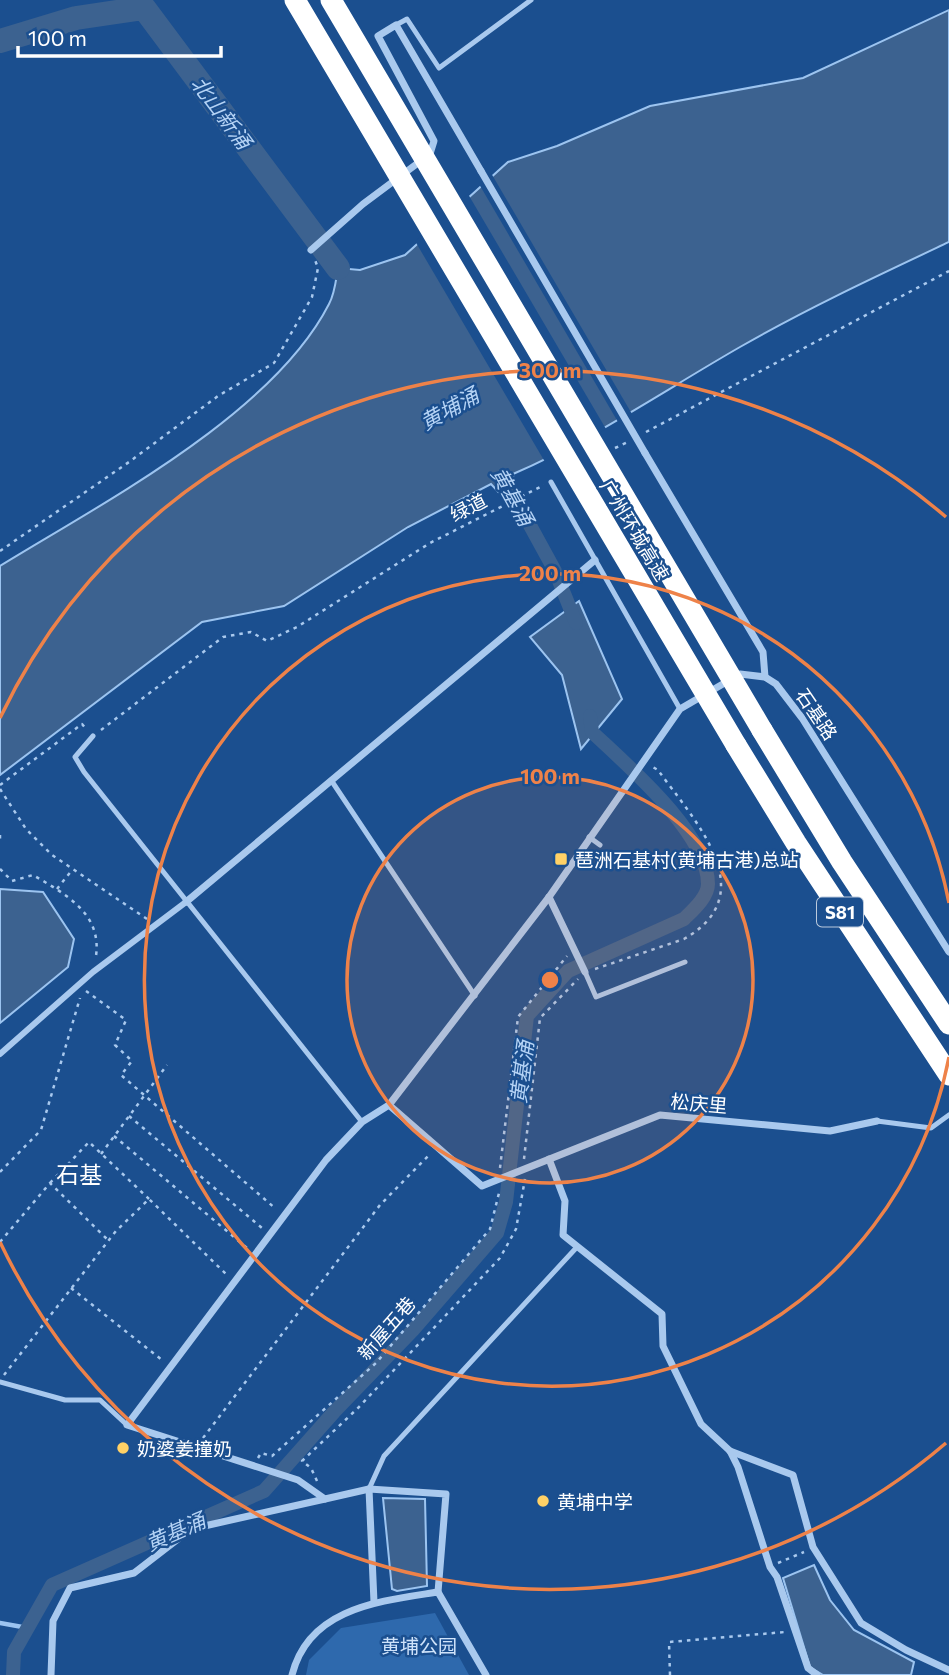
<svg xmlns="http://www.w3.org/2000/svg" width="949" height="1675" viewBox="0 0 949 1675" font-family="Commissioner,'Noto Sans SC',sans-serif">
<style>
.green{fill:#2e69ad}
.water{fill:#3c6290;stroke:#9cc4f0;stroke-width:2}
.pier{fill:#1b4f8f}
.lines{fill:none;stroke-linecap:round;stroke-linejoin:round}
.stream{stroke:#9cc4f0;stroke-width:4.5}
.canal{stroke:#3c6290;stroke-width:14}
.river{stroke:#3c6290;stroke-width:24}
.path{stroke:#a9c9ee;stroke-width:2.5;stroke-dasharray:3.5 5;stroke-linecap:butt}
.service{stroke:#a9c9ee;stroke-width:5}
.pedestrian{stroke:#a9c9ee;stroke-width:6}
.minor{stroke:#a9c9ee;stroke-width:7}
.motorway{stroke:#fff;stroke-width:21}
.minor-bridge{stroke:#a9c9ee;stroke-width:7}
.motorway-bridge{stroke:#fff;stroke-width:21}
.ring{fill:none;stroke:#ee8249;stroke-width:3.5}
.poi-dot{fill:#ffd166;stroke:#1b4f8f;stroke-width:2.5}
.labels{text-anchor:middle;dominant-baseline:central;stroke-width:5;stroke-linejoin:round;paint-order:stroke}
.shield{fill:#1b4f8f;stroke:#bbcadd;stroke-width:2}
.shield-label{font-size:18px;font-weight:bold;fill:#fff}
.street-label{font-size:19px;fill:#fff;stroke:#1b4f8f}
.poi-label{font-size:19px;fill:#fff;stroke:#1b4f8f;text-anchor:start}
.park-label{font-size:19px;fill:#cfe3fa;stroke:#1b4f8f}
.water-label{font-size:21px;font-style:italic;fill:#b5d3f5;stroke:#1b4f8f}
.quarter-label{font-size:23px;fill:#fff;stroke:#1b4f8f}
.centre{fill:#ee8249;stroke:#1b4f8f;stroke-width:3.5}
.ring-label{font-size:21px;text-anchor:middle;font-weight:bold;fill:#ee8249;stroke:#1b4f8f;stroke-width:5;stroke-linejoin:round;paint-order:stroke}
</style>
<rect width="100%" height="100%" fill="#1b4f8f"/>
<path class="green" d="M435,1613l34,62h-163l3,-15 32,-32z"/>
<g class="water">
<path d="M949,10v232c-70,33 -141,66 -209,105 -75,43 -148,93 -227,127l1,16 -11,7 -12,-13 -83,43 -124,79 -82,16 -202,153v-209c104,-64 273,-152 329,-262 6,-11 7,-25 9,-36l22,2 45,-15 103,-93 49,-16 93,-40 153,-28z"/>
<path d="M579,601l43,98 -41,50 -19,-74 -32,-38z"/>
<path d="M0,889l43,3 31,47 -6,28 -68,56z"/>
<path d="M383,1498l42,1 2,87 -30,5 -5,-2z"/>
<path d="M814,1565l16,35 24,30 60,32 -3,13h-88l-13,-8 -27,-89z"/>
</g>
<g class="pier">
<path d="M491,173l141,241 -14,8 -139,-238z"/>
<path d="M468,194l138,235 -61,33 -130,-221z"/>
</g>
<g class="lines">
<path class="stream" d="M0,1623l28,5"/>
<g class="canal">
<path d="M503,476l52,95 21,52"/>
<path d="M13,1675l1,-23 38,-67 212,-94 70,-79 79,-82 84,-97 9,-31 21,-186 41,-45 116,-52c9,-9 24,-22 24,-35 0,-50 -81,-119 -116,-152l-2,-16"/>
</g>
<path class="river" d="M0,41l76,-23 68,-10 194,260"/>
<g class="path">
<path d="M646,432l303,-161"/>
<path d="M615,448l13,-6"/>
<path d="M0,551l129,-89 89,-66 56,-33 38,-66 6,-29 -3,-8"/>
<path d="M101,730l122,-93 28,-5 16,9 30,-14 133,-84 114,-58"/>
<path d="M0,785l82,-61 4,5"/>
<path d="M0,789l26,40 26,26 95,64"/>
<path d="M0,835v8"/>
<path d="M0,869l12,12 21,-6c32,19 69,38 63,81"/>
<path d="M57,889l15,-19"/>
<path d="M595,969l89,-30c81,-46 9,-120 -26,-169l-7,-4"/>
<path d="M86,991l40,29 -11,25 17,16 -11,14 155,134"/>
<path d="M129,1116l133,112"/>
<path d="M114,1136l133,112"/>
<path d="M101,1154l66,-89"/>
<path d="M524,1159l16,-141 38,-39"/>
<path d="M500,1168l18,-151 49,-61"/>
<path d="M0,1172l41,-42 39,-132"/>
<path d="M50,1183l39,-41 60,57"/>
<path d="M0,1242l50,-59 59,58"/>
<path d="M71,1288l91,72"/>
<path d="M4,1375l112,-144 33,-32 78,76"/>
<path d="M203,1438l177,-233 50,-51"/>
<path d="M258,1458l3,-5 11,3 104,-93 114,-134 10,-40"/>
<path d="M317,1481l-6,-13 -9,-7 55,-52 143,-151 16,-29 9,-50"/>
<path d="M778,1563l26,-11"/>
<path d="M670,1675l-1,-33 116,-10"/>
</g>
<g class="service">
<path d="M396,25l11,-6 32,49 92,-68"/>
<path d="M551,482l129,227"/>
<path d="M93,736l-18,21 9,15 278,350"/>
<path d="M331,780l144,216"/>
<path d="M589,837l11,8"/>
<path d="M585,972l11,25 89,-35"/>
<path d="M877,1121l54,7 18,-13"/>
<path d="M0,1382l65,18h35l27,25"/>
<path d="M369,1489l15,-33 193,-209"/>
</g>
<path class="pedestrian" d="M0,1054l93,-82 93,-70"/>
<g class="minor">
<path d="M311,250l52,-46 67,-50 4,-13 -56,-105 18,-11 85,146"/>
<path d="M645,453l118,199 2,25"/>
<path d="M549,897l36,75"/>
<path d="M186,902l409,-342"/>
<path d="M389,1105l93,81 178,-71 170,16 47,-10"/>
<path d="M549,1159l16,42 -2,34 99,79 1,32 38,78 29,27 8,16 32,100 7,10 31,91 9,7"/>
<path d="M730,1451l63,24 20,72 48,76 45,27 43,20"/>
<path d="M369,1489l5,113"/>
<path d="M438,1592l8,-98 -77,-5 -44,10 -27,-19 -171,-55 199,-265 36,-38 27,-17 160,-208 131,-188 60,-35 25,3 11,7 26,34 147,234"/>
<path d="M51,1675l2,-54 17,-33 64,-15 57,-44 134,-30"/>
<path d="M292,1675c17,-68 89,-74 146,-83l48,83"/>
</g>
<g class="motorway">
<path d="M762,730l80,132 107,162"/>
<path d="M736,745l60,98 153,232"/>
</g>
<path class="minor-bridge" d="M481,171l164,282"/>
<g class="motorway-bridge">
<path d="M295,0l441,745"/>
<path d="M331,0l431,730"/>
</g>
</g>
<circle cx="550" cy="980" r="203" fill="#ee8249" fill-opacity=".12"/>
<g class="ring">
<circle cx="550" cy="980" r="203"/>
<path d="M949 1057A406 406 0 1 1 949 903"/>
<path d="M946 1443A609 609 0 0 1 0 1242M0 718A609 609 0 0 1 946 517"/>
</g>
<g class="poi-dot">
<rect x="554" y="852" width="14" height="14" rx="3.5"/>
<circle cx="123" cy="1448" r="7"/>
<circle cx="543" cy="1501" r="7"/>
</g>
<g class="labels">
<rect class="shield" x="817" y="897.5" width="46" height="29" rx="5"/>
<g class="shield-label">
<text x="840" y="912">S81</text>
</g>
<g class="street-label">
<text transform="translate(468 507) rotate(-27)">绿道</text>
<text transform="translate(635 530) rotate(59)">广州环城高速</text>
<text transform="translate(817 714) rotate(56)">石基路</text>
<text transform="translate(699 1103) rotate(5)">松庆里</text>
<text transform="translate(386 1328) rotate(-49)">新屋五巷</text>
</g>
<g class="poi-label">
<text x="575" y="859">琶洲石基村(黄埔古港)总站</text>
<text x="137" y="1448">奶婆姜撞奶</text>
<text x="557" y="1501">黄埔中学</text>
</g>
<g class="park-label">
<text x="419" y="1645">黄埔公园</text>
</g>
<g class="water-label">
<text transform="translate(222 112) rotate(53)">北山新涌</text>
<text transform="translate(449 408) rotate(-29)">黄埔涌</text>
<text transform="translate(513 496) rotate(61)">黄基涌</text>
<text transform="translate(521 1072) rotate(-83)">黄基涌</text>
<text transform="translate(175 1531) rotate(-24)">黄基涌</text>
</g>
<g class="quarter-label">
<text x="79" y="1174">石基</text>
</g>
</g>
<circle cx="550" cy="980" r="10" class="centre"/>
<g class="ring-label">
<text x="550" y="378">300 m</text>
<text x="550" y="581">200 m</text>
<text x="550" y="784">100 m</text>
</g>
<path d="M18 46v10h203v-10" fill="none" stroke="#ffffff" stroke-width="3.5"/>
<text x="28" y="46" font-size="21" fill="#ffffff" stroke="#1b4f8f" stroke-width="5" paint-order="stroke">100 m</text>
</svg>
